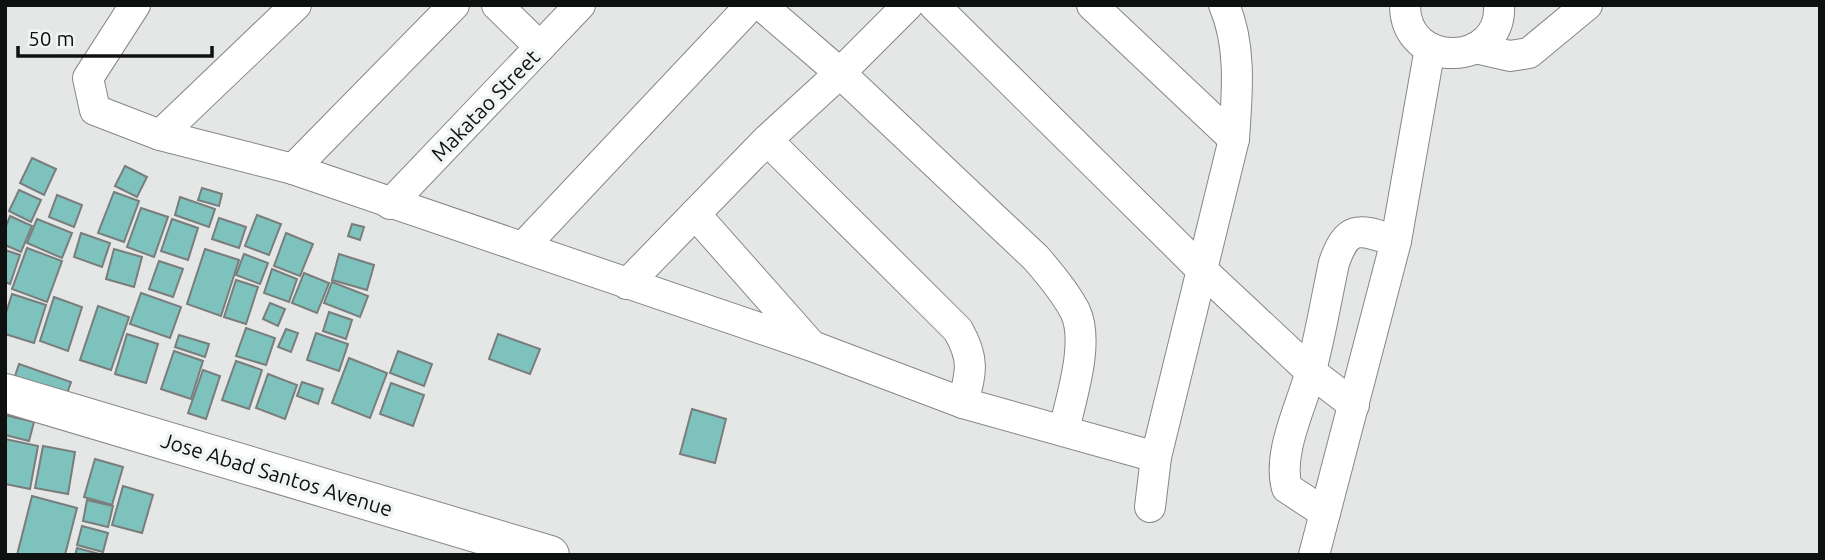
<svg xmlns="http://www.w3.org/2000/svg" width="1825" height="560" viewBox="0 0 1825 560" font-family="Ubuntu,sans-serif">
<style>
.building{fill:#7ec2be;stroke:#797d7c;stroke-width:2}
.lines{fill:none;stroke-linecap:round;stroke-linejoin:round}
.minor-casing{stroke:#858886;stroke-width:32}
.trunk-casing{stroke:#858886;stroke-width:40}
.minor{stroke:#fff;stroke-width:30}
.trunk{stroke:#fff;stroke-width:38}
.labels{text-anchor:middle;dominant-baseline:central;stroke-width:7;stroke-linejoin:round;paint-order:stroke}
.street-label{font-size:21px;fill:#0f1010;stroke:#f1f5f2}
</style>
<rect width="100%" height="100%" fill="#e4e7e5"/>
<g class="building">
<path d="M32,158l24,11 -12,26 -24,-12z"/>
<path d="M125,166l22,11 -10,20 -22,-11z"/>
<path d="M202,188l20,6 -3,12 -21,-6z"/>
<path d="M19,190l22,10 -10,22 -22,-11z"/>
<path d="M114,192l25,9 -15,41 -26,-9z"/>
<path d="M57,195l25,10 -8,22 -25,-10z"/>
<path d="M180,197l35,12 -6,18 -34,-12z"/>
<path d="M141,208l27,9 -14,40 -27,-10z"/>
<path d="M257,215l24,9 -12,31 -24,-9z"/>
<path d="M10,216l22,10 -11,26 -16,-7v-16z"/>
<path d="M219,218l27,9 -7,21 -27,-9z"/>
<path d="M37,219l35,14 -10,25 -35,-15z"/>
<path d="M172,219l26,9 -10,32 -27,-9z"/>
<path d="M352,224l12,3 -4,13 -12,-4z"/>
<path d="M81,233l29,10 -8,24 -28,-10z"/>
<path d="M286,233l27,11 -13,32 -26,-10z"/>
<path d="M27,248l35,13 -15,41 -35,-13z"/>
<path d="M114,249l28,8 -8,30 -28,-8z"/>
<path d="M205,249l34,11 -18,56 -34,-12z"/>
<path d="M5,250l15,5 -10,29 -5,-2z"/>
<path d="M244,254l24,9 -8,21 -24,-9z"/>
<path d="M339,254l35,11 -7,25 -35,-10z"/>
<path d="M159,261l24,8 -10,28 -24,-8z"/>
<path d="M272,269l25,10 -8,23 -25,-9z"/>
<path d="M304,273l25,10 -12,30 -25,-10z"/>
<path d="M236,280l22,7 -12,37 -22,-7z"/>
<path d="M332,282l36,14 -8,21 -36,-14z"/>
<path d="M141,293l40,14 -11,31 -40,-14z"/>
<path d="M12,294l34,11 -12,38 -29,-9v-18z"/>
<path d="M54,297l28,10 -14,44 -28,-10z"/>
<path d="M270,303l15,6 -7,17 -15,-7z"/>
<path d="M98,306l31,11 -18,53 -31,-10z"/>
<path d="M329,312l23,8 -6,19 -23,-8z"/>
<path d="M246,328l29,10 -9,27 -30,-9z"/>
<path d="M286,329l12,4 -7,19 -13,-5z"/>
<path d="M316,333l32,11 -9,27 -32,-11z"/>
<path d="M127,334l31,10 -12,39 -31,-9z"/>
<path d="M498,334l42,15 -10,25 -41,-15z"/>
<path d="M179,335l30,9 -4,13 -30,-10z"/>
<path d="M174,351l29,10 -12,38 -30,-10z"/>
<path d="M398,351l34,13 -8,22 -34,-13z"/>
<path d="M349,358l38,15 -17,45 -38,-15z"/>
<path d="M236,361l26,9 -13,39 -27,-9z"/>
<path d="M19,364l52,18 -6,17 -52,-17z"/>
<path d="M203,370l17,6 -14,43 -18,-6z"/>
<path d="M268,374l29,11 -12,34 -29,-11z"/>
<path d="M302,382l21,7 -5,15 -21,-8z"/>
<path d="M391,383l33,12 -11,31 -33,-12z"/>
<path d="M692,409l34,10 -11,44 -35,-9z"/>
<path d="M5,415l29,7 -5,19 -24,-6z"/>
<path d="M5,439l33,7 -8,43 -25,-5z"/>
<path d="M43,446l32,6 -7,42 -33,-6z"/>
<path d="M95,459l28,8 -11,38 -28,-8z"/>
<path d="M123,486l30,9 -11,38 -30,-8z"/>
<path d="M32,496l45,12 -12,47h-48z"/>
<path d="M87,500l26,6 -5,21 -25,-6z"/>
<path d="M82,526l26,7 -5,19 -26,-7z"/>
<path d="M77,548l26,7h-28z"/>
</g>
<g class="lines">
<defs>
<g id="minor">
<path d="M135,5l-47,73 7,32 65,25 133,34 519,177 151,57 193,54 78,-318c3,-44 8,-93 -10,-134"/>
<path d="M497,5l43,42"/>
<path d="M761,5l79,68 196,185c14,16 29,34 39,53 15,31 -4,87 -11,119"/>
<path d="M934,5l269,266 108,101 43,33"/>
<path d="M1092,5l142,134"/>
<path d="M1405,5c0,66 98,62 94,0"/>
<path d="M1475,48l35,8 19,-3 58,-48"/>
<path d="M160,135l136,-130"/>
<path d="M767,140l191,190c17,30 13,42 5,73"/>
<path d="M293,169l161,-164"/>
<path d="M390,204l190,-199"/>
<path d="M695,214l116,131"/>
<path d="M523,247l228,-242"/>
<path d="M627,284l140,-144 73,-67 68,-68"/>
<path d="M1150,507l6,-50"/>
<path d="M1325,513l-38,-25c-10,-34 14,-81 23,-114 10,-36 16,-74 24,-111 14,-41 27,-33 62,-22"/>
<path d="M1314,555l82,-314 34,-193"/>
</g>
<path id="trunk" d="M5,393l545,162"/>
</defs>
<use href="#minor" class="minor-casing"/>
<use href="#trunk" class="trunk-casing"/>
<use href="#minor" class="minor"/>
<use href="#trunk" class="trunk"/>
</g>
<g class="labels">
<g class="street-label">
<text transform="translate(485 105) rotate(-46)">Makatao Street</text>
<text transform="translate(277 474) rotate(17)">Jose Abad Santos Avenue</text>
</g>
</g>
<rect width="1825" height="560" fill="none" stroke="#0f1010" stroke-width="14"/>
<path d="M18 46v10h194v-10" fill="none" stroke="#0f1010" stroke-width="3.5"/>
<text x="28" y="46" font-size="21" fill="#0f1010" stroke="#f1f5f2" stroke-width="5" paint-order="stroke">50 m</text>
</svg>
